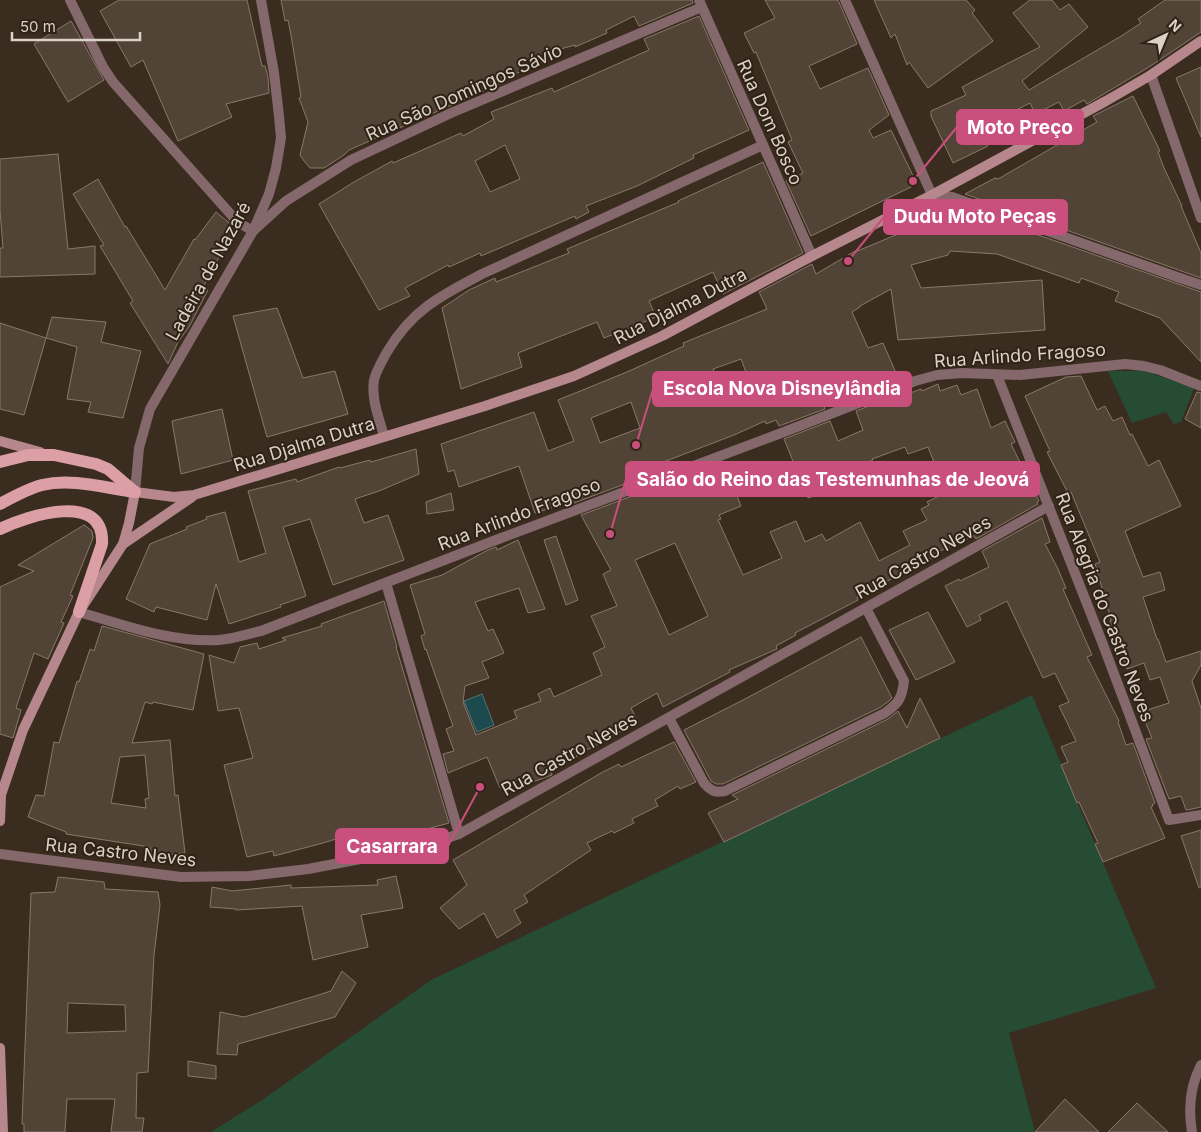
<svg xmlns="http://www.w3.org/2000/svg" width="1201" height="1132" viewBox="0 0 1201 1132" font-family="Inter,sans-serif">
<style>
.green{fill:#264c33}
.water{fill:#1b4a4f;stroke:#547274}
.building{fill:#514335;stroke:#88786a;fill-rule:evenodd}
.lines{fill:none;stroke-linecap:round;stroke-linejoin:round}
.pedestrian{stroke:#85686b;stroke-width:10}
.minor{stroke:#85686b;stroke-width:10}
.tertiary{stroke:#85686b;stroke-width:10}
.secondary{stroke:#b6878c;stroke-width:10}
.primary{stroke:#db9fa5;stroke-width:12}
.labels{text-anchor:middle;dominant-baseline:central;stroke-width:4;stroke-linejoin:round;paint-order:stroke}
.street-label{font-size:18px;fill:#dad1c9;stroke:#302316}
.leader{fill:none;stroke:#c9507c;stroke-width:2}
.callout-dot{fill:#c9507c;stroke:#302316;stroke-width:2}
.callout{fill:#c9507c;stroke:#c9507c;stroke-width:2}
.callout-label{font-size:19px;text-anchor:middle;font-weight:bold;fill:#fff}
</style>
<rect width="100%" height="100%" fill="#3a2d20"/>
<g class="green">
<path d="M1108,371h37l49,17 -13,34 -7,2 -8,-12 -34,11z"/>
<path d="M1032,695l124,293 -147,45 26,99h-824l54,-34 166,-118z"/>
</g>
<path class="water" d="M482,694l12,31 -17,7 -13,-31z"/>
<g class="building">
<path d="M119,0h128l15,66h3l3,11 1,16 -43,11 6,13 -54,24 -35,-81 -12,7 -31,-56z"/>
<path d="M281,0h411l1,3 -54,23 -5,-10 -28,14 1,3 -32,14v-2l-29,8 2,7 -50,21 1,3 -29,13 -121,53 -5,5 -20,13h-14l-6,-7 -4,-6 8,-33 -9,-24 2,-1 -10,-62 -3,-15 -3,1z"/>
<path d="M765,0h73l19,44 -48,22 11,23 48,-21 21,47 -20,15 4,8 18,-8 26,54 -106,52 -25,-55 17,-8 -15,-31 4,-2 -36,-88 -2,1 -10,-20 31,-15z"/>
<path d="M874,0h92l9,10 -3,3 21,28 -65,47 -19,-26 -2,3 -12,-31 -4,4z"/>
<path d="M1030,0h22l8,10 9,-6 19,23 -66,54 7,9 94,-55 18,-12 -3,-4 27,-19h36v32l-52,35 -62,37 -3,-4 -20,11 -5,-9 -24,12 -5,-11 -27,14 7,14 -23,12 1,3 -35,17 -22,-47v-5l35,-16 -4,-8 78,-40 -27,-34z"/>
<path d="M699,16l50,114 -56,25 1,3 -57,28 -51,20 3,6 -13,7 -1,-3 -94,40 -1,-3 -31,14 -1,-2 -43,23 5,8 -31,14 -60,-106 35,-22 38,-21 1,2 68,-30 2,3 31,-17 -3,-7 61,-24 2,4 95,-42 -5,-11zM505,145l15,34 -30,13 -15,-31z"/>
<path d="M71,21l33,59 -36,22 -34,-58z"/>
<path d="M1201,67v70l-25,-59z"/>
<path d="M1133,96l27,55 -2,1 6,16 18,38h-1l20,47v25l-236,-84 30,-16 3,1 99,-57 -4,-6z"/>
<path d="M58,154l10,95 27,-3v28l-95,3v-29h3l-3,-38v-51z"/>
<path d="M763,162l40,91 -80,41 -10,-22 -64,29 7,16 -52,21 -7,-16 -79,31 4,14 -61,22 -19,-81 27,-18 26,-12 1,4 73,-29 -2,-4 112,-47 -1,-1z"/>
<path d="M98,179l27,48 1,-1 39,64 29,-51 1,1 21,-28 23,19 -21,28 -15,28 5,3 -19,37 -11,15 -10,22 -38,-61 3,-2 -33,-55 4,-1 -31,-51z"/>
<path d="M947,203l254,89v70l-41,-44 -45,-17 4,-9 -38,-14 -2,5 -82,-29 -47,-3 -2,4 -37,10 10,23 121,-8 3,50 -147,10 -7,-51 -31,17v1l-8,5 16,36 15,-5 16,37 -48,19 -2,-5 -25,11 1,4 -46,17 -3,-6 -10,4 -1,-3 -31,14 -68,26 -4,2 3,6 -91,34 -1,-2 -38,12 -16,-47 -60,21 -5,-17 -6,2 -7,-28 93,-32 14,39 26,-10 -16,-41 69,-28 57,-26 -1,-3 84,-34 -8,-17 53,-28 4,10 39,-23v1l43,-18zM741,359l11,29 -26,12 -13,-31zM631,402l9,26 -40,15 -9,-25z"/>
<path d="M277,308l26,70 32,-7 13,43 -81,23 -34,-121z"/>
<path d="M52,317l54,5 -5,20 40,9 -18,67 -35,-6 3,-10 -24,-3 10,-52 -31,-9z"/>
<path d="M0,323l46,15 -22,77 -24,-6z"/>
<path d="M1081,376l16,34 8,-4 8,15 9,-4 8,18 2,-1 16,32 11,-6 22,46 -56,25 18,46 17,-5 5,18 -22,7 14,42h1l8,23 35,-11v14l-9,16 9,27v99l-9,2 -6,1 -5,-14 -12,3 -23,-60 6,-1 -11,-26 28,-9 -9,-26 -10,3 -6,-17 -17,6 -17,-48 1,-1 -16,-56 5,-2 -29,-70 -3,1 -21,-41 3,-1 -25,-55 41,-19z"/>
<path d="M938,384l2,7 17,-6 4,10 16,-6 14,39 14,-7 10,21 -4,2 28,57 -2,1 1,2 -62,35 -2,-3 -36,16 1,2 -82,43 1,3 -63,33 1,2 -20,11 1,3 -48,21 1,2 -67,35 -6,-14 -26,15 7,14 -31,17v1l-31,15 1,2 -26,12 1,6 -22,8 -3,-8 -27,13 -13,-31 -39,16 -5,-19 11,-3 -8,-22 7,-3 -27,-77 -1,1 -4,-14 4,-2 -15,-49 32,-10 44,-24 10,-4 1,3 21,-10 27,69 -17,4 -9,-25 -44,14 13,29 5,-2 11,24 -22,9 7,16 -24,8 -2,16 13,33 41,-17 -3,-7 27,-10 -3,-7 12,-6 4,9 48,-22 -9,-22 12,-6 -14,-31 26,-10 -14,-32 8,-4 -30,-55 89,-33 2,5 31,-11 1,2 21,-10 1,2 17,-9 13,27 -19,8 4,10 -22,9 2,4 -3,1 25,55 39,-17 -12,-26 26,-11 9,21 17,-8 4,7 34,-19 19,39 31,-16 -7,-14 24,-11 -6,-11 8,-4 -2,-3 12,-6 -11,-21 9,-5 -9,-23 -20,7 -3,-7 -33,12 1,1 -23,10 2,5 -26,11 2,5 -20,7 -24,-59 46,-18 8,20 25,-11 -7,-19 48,-18 1,2 16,-6 1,2zM675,543l33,73 -39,19 -34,-75z"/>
<path d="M1197,392l4,1v35l-16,-9z"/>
<path d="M222,409l11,51 -52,14 -9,-53z"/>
<path d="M416,449l3,25 -40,17 -24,8 9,24 24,-8 16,45 -71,25 -23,-66 -27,8 23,69 -26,9 1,2 -52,17 -13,-40 -9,36 -51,-13 -2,5 -28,-13 24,-55 37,-15 -1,-2 21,-8 -1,-2 19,-5 14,50 27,-9 -18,-62 48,-12 1,3 42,-15 1,1 30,-8 1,2z"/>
<path d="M451,493l3,17 -27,4 -1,-12z"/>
<path d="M1042,518l8,24 -5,2 13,25 8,19 -3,1 29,66 -5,2 32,64 -1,1 8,23 7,-2 22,60 -3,2 1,1 -2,1 14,31 -62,24 -8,-18 3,-1 -19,-41 -2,1 -16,-38 7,-3 -7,-15 15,-6 -17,-35 10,-4 -14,-29 -12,5 -36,-77 -28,14 2,5 -14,7 -22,-41 14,-7 1,2 29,-14 -7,-16z"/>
<path d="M84,525l8,6 1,7 -23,57 3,1 -12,26 3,1 -16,36 -14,-6 -18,55 5,2 -8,28 -13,-4v-147l34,-16 -16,-6z"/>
<path d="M556,536l22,64 -12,5 -22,-65z"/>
<path d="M384,601l13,46h-1l53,176 -66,18 -3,-9 -26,7 -2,-5 -29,9 -49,13 -1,-5 -26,6 -23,-92 29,-7 -14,-50 -21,3 -9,-56 25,8 6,-16 17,-4 2,6 27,-9 -4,-2 40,-12 -1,-2z"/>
<path d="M928,612l27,50 -39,18 -27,-50z"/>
<path d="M102,626l102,28 -11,56 -40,-8 -1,2 -7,-2 -13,41 38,-3 5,56 3,-1 7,58 -33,3 -2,-9 -84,-13v-2l-38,-15 8,-22 8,1 10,-54 5,1 18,-62 2,1 11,-33 4,2zM145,755l4,43 -4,1 1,9 -35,-5 9,-46z"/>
<path d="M861,637l31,61 -3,3 -8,6 -158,77h-7l-5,-3 -27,-51 61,-31z"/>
<path d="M920,698l20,40 -216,104 -16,-29 30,-14 -6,-4 156,-76 10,-8 9,17z"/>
<path d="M674,742l22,40 -16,7 -2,-3 -23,14 3,6 -26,13 2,4 -20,10 -2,-2 -25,12 4,7 -67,45 4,7 -14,8 7,13 -24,15 -13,-25 -25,16 -19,-21 27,-23 -14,-25 148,-87 18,-9 2,3z"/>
<path d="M1201,830v57l-2,1 -18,-52z"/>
<path d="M396,876l7,32 -42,7 7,32 -55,13 -11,-54 -66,4v-1l-26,-2 2,-20 20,4 59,-6v3l87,-3 -1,-5z"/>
<path d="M58,877l46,5 1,7 53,3 2,13 -6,50 -6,117 -11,1 -1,45h8l-2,14h-31l4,-33h-48l-2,33h-41v-8h-2l9,-231 24,-1zM68,1003l57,2 1,26 -59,2z"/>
<path d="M342,971l14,12 -21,34 -97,27 -1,11 -20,-1 3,-42 24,5 68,-20 19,-6z"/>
<path d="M188,1061l28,5v13l-28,-3z"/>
<path d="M1065,1099l34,33h-64z"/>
<path d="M1137,1103l31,29h-60z"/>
</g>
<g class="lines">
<path class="pedestrian" d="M1180,278l21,7"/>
<g class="minor">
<path d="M70,0l33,67 10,15 121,136 7,6 12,7 33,-30 65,-41 100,-47 251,-106"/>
<path d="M699,0l113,256"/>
<path d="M845,0l87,195 20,2 228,81"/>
<path d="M1151,75l50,143"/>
<path d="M997,375l105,267 67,178 32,-5"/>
<path d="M384,436c-5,-18 -13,-37 -10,-56 2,-9 8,-19 13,-28 25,-42 53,-56 95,-78l281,-129"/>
<path d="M386,583l73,251"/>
<path d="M79,612c46,13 92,31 140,28 15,-1 28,-6 42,-9l235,-91 288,-108 131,-51 22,-6 25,-2 58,2 105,-11 19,2 16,4 41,16"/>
<path d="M669,718l35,65c7,8 11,10 21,8l160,-78c14,-10 17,-15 19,-32l-38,-73"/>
<path d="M0,854l181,23 68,-1 59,-7 79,-15 46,-11 26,-9 590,-328"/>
<path d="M1192,1132c-4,-24 -2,-46 9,-67"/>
</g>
<path class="tertiary" d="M135,492l4,-44 11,-39 103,-178 16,-37 7,-26 5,-30 -2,-22 -5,-43 -13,-73"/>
<g class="secondary">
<path d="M0,441l40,11"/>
<path d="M123,544l69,-47"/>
<path d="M0,821l1,-26 22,-65 56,-118 44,-68 6,-21 6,-31 39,5 20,-2 291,-89 89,-30 88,-40 150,-80 120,-61 174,-94 45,-26 50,-34"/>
<path d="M0,1048l3,84"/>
</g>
<g class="primary">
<path d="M0,462l28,-7h26l42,9 12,5 27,23"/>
<path d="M0,504c13,-7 27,-15 42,-19 30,-7 63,3 93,7"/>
<path d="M0,529c27,-13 105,-39 102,15l-23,68"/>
</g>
</g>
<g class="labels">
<g class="street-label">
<text transform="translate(464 92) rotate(-24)">Rua São Domingos Sávio</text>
<text transform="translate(770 122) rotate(66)">Rua Dom Bosco</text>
<text transform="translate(208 271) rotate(-61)">Ladeira de Nazaré</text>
<text transform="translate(680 306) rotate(-27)">Rua Djalma Dutra</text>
<text transform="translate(1020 355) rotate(-4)">Rua Arlindo Fragoso</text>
<text transform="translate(304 444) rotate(-17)">Rua Djalma Dutra</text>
<text transform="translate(519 514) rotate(-21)">Rua Arlindo Fragoso</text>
<text transform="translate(923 557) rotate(-29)">Rua Castro Neves</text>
<text transform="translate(1105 607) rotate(69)">Rua Alegria do Castro Neves</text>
<text transform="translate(569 754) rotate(-29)">Rua Castro Neves</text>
<text transform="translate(121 852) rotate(6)">Rua Castro Neves</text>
</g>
</g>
<path class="leader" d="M913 181L957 127M848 261L884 217M636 445L653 389M610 534L626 479M480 787L448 846"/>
<g class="callout-dot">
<circle cx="913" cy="181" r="5"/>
<circle cx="848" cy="261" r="5"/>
<circle cx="636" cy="445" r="5"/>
<circle cx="610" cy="534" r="5"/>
<circle cx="480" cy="787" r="5"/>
</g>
<g class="callout">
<rect x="957" y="110" width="126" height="34" rx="5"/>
<rect x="884" y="200" width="183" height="34" rx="5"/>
<rect x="653" y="372" width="258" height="34" rx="5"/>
<rect x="626" y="462" width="413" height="34" rx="5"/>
<rect x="336" y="829" width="112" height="34" rx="5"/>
</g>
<g class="callout-label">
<text x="1020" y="134">Moto Preço</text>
<text x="975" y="223">Dudu Moto Peças</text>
<text x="782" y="395">Escola Nova Disneylândia</text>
<text x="833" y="486">Salão do Reino das Testemunhas de Jeová</text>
<text x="392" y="853">Casarrara</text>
</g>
<g transform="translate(1166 35) rotate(44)" stroke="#302316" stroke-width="4" paint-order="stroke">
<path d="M0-4L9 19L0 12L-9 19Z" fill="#dad1c9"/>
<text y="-8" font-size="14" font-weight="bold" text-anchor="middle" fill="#dad1c9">N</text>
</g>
<path d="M12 32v8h128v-8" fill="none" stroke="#dad1c9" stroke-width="2.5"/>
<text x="20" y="32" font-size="15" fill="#dad1c9" stroke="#302316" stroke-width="4" paint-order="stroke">50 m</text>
</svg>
